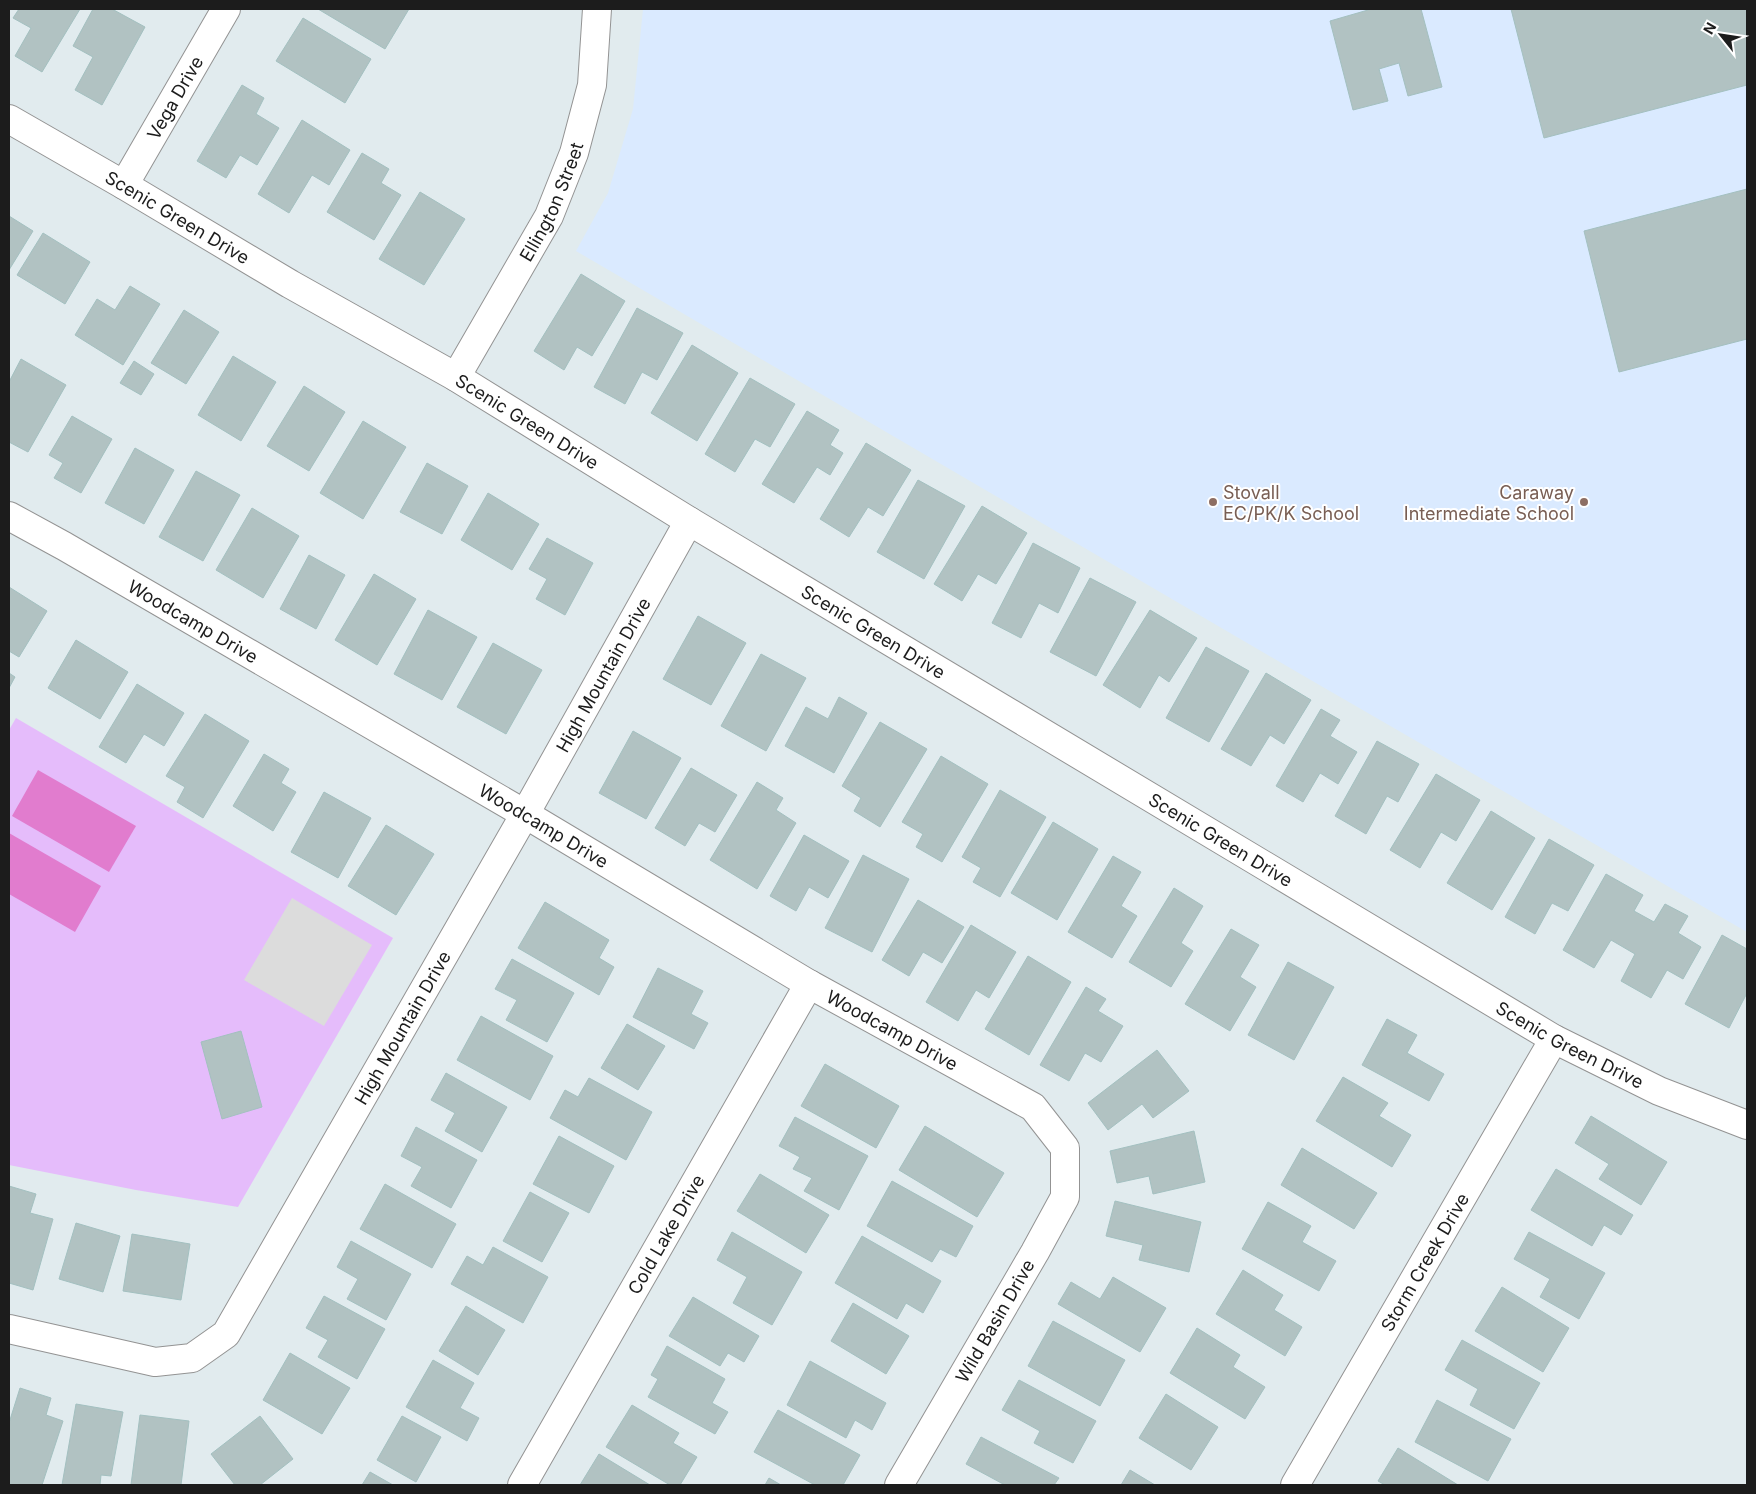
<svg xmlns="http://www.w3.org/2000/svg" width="1756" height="1494" viewBox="0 0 1756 1494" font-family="Inter,sans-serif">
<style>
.education{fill:#daeaff}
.park{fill:#e5bcfb}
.pitch{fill:#e17cce}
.parking{fill:#dcdcdc}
.building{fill:#b1c2c2;stroke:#a3c0c0}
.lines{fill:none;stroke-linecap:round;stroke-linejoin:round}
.minor-casing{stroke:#939393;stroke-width:30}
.minor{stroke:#fff;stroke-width:28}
.education-dot{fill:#8d6e63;stroke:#fff;stroke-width:2}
.labels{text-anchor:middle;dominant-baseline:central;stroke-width:4;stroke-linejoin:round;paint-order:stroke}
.street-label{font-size:18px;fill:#1c1c1c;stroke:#fff}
.education-label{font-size:18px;fill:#785e54;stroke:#fff;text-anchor:start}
</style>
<rect width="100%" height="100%" fill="#e1ebee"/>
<path class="education" d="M643,9h1104v923l-438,-253 -733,-428 32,-58 25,-84z"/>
<path class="park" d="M16,718l377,220 -155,269 -102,-17 -127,-25v-435z"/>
<g class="pitch">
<path d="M38,770l98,56 -27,46 -97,-56z"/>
<path d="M9,833l92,53 -26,46 -66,-38z"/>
</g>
<path class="parking" d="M292,898l80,47 -48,81 -80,-46z"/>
<g class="building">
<path d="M19,9h61l-38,63 -27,-16 16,-28 -18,-10z"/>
<path d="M93,9h19l33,18 -43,78 -27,-15 18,-33 -20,-11z"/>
<path d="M318,9h91l-24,40z"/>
<path d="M1367,9h54l21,78 -34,9 -9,-33 -20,6 9,32 -35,9 -23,-89 38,-11z"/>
<path d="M1511,9h236v76l-203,53z"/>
<path d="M303,18l68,41 -26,44 -69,-42z"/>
<path d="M242,85l22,13 -8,16 23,14 -22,37 -17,-10 -14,23 -29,-17z"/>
<path d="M302,120l48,30 -21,35 -17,-10 -23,38 -31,-19z"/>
<path d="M362,153l27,16 -8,14 20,12 -27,45 -47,-28z"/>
<path d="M1747,189v150l-128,33 -35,-141z"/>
<path d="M420,192l45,27 -41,66 -45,-26z"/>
<path d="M9,216l24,15 -24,39z"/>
<path d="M43,233l47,29 -25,42 -48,-29z"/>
<path d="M581,274l44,27 -33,55 -15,-9 -13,23 -30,-19z"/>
<path d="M130,286l30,18 -37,61 -48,-30 22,-36 18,11z"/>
<path d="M637,308l46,25 -26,47 -15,-8 -17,32 -31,-17z"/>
<path d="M184,310l35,22 -33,52 -35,-21z"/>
<path d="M692,345l46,28 -41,68 -46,-28z"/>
<path d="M233,356l43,26 -35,59 -43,-26z"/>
<path d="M21,359l45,26 -38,67 -19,-10v-60z"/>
<path d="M134,361l20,13 -13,21 -21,-12z"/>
<path d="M750,378l45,26 -25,43 -15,-8 -20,33 -30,-18z"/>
<path d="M304,386l41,26 -36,59 -42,-25z"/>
<path d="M807,411l32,19 -9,15 13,8 -13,22 -13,-8 -23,36 -32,-19z"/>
<path d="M72,416l40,23 -31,54 -27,-15 9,-15 -14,-8z"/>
<path d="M363,421l43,26 -43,72 -43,-26z"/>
<path d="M866,443l45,27 -28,46 -15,-9 -19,30 -29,-18z"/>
<path d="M135,448l39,22 -30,54 -39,-21z"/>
<path d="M427,463l41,23 -26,48 -42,-22z"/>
<path d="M196,471l44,24 -37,66 -44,-24z"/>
<path d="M918,480l47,26 -41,73 -47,-27z"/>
<path d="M488,493l51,31 -27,46 -51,-30z"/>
<path d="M982,506l45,27 -31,51 -18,-10 -16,27 -28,-17z"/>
<path d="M252,508l47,28 -36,62 -47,-28z"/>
<path d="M547,538l46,25 -28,52 -29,-16 11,-20 -18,-10z"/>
<path d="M1033,543l47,25 -22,45 -19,-10 -18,35 -29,-15z"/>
<path d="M309,555l36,20 -29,54 -36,-20z"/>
<path d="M374,574l42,25 -39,66 -42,-25z"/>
<path d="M1090,578l46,24 -40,74 -46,-24z"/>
<path d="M9,587l38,24 -28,46 -10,-6z"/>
<path d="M428,610l49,27 -35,63 -48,-26z"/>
<path d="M1150,610l47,28 -28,44 -10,-7 -19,33 -37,-23z"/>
<path d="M698,616l48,27 -35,62 -48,-26z"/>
<path d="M76,640l52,32 -28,47 -52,-31z"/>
<path d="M493,643l49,27 -36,64 -49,-27z"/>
<path d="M1206,647l43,24 -40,71 -43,-24z"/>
<path d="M761,654l45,24 -40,73 -45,-25z"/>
<path d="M9,673l6,4 -6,11z"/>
<path d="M1266,673l45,27 -27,44 -14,-9 -19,31 -30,-17z"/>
<path d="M137,684l47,29 -20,33 -20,-12 -18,29 -27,-16z"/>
<path d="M839,697l28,16 -33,60 -49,-27 21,-39 22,12z"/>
<path d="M1321,709l19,11 -10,16 27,16 -19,32 -18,-11 -17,29 -27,-16z"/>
<path d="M205,714l44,27 -46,77 -26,-16 8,-15 -19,-11z"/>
<path d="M880,722l47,27 -47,78 -26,-16 7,-13 -19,-12z"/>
<path d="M633,731l48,27 -35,61 -47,-26z"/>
<path d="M1377,741l42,23 -21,38 -11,-6 -21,38 -31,-18z"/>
<path d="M264,754l25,15 -8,14 15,9 -23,39 -40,-25z"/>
<path d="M941,756l47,28 -46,78 -26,-15 7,-13 -21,-12z"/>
<path d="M691,768l46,27 -22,37 -16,-9 -14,23 -30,-18z"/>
<path d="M1436,774l44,26 -24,41 -15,-9 -21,36 -30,-18z"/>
<path d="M757,782l26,16 -7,12 20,13 -39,66 -47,-29z"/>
<path d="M1000,790l46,27 -46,80 -27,-15 8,-14 -19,-11z"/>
<path d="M324,792l47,26 -33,60 -47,-26z"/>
<path d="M1491,811l44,27 -43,72 -45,-27z"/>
<path d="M1053,822l45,27 -41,71 -46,-27z"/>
<path d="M386,825l48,29 -38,61 -48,-29z"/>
<path d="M804,835l45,26 -21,37 -19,-11 -13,24 -26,-15z"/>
<path d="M1549,839l45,26 -26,46 -16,-8 -17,31 -30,-17z"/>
<path d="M863,855l46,24 -37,73 -47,-24z"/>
<path d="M1113,856l28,16 -20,34 16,10 -25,42 -44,-26z"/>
<path d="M1606,874l37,21 -9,16 20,11 11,-18 23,12 -10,17 23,14 -18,32 -16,-9 -16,28 -30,-17 14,-27 -24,-14 -17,28 -31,-18z"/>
<path d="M1174,888l29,18 -22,37 12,8 -22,36 -42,-25z"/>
<path d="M918,900l46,27 -22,36 -19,-11 -14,24 -27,-16z"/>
<path d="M545,902l64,38 -10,18 15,9 -15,28 -81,-47z"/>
<path d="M971,925l45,27 -27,46 -13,-8 -18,31 -32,-19z"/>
<path d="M1231,929l28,16 -19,32 16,10 -26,44 -45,-27z"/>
<path d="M1722,935l25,14v44l-18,35 -44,-24z"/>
<path d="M1028,956l43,26 -42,73 -44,-26z"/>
<path d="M512,959l62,34 -27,49 -41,-22 11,-20 -22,-11z"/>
<path d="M1288,962l46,25 -40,73 -46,-25z"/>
<path d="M658,968l45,23 -12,23 17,9 -14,26 -61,-32z"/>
<path d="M1086,987l20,12 -8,12 25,15 -22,36 -16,-9 -16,28 -29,-16z"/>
<path d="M481,1016l72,40 -23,44 -73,-40z"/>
<path d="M1387,1019l30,16 -10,18 37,21 -15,27 -67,-36z"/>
<path d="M627,1024l38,22 -27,44 -37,-22z"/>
<path d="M241,1031l21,76 -40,12 -21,-77z"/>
<path d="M1157,1050l32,41 -36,27 -11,-14 -34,26 -20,-27z"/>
<path d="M825,1064l74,42 -23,42 -75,-42z"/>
<path d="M446,1073l61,34 -25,45 -37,-21 10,-18 -24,-13z"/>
<path d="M1343,1077l45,26 -9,13 32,19 -19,32 -76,-46z"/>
<path d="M589,1078l63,34 -26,48 -76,-42 15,-28 13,7z"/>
<path d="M1591,1116l76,46 -26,43 -42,-26 10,-15 -34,-21z"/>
<path d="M795,1117l73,39 -29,54 -35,-19 8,-13 -19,-9 7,-12 -21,-11z"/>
<path d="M925,1126l79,47 -27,44 -78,-47z"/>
<path d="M416,1127l61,33 -26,48 -40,-22 11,-19 -21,-11z"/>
<path d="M1194,1131l11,51 -52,12 -4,-18 -32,7 -7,-32z"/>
<path d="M559,1136l55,30 -25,47 -56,-29z"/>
<path d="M1302,1148l75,45 -23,36 -73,-44z"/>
<path d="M1556,1169l77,46 -12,20 -17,-10 -12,21 -61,-36z"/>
<path d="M760,1174l69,41 -23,38 -69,-42z"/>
<path d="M892,1181l81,45 -17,31 -16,-8 -8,13 -65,-36z"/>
<path d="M385,1184l71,40 -24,44 -72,-39z"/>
<path d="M9,1186l27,8 -6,19 23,6 -20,71 -24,-7z"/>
<path d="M530,1192l39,21 -27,49 -39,-21z"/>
<path d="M1115,1201l86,21 -12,50 -50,-12 4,-15 -37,-9z"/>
<path d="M1268,1202l43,24 -9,16 34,19 -17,30 -77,-42z"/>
<path d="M76,1223l44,13 -17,56 -44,-13z"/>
<path d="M732,1232l70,40 -30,53 -39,-22 14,-26 -30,-17z"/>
<path d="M1529,1232l76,41 -26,46 -39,-22 10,-18 -36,-20z"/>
<path d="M132,1234l58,10 -9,56 -58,-9z"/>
<path d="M862,1236l79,45 -18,32 -17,-10 -9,16 -62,-36z"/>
<path d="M351,1241l60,33 -25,46 -39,-21 11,-20 -21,-12z"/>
<path d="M493,1247l55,30 -25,46 -72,-39 16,-28 16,9z"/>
<path d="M1243,1270l40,25 -9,15 28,17 -17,29 -69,-42z"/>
<path d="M1113,1277l53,31 -26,44 -82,-48 13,-22 29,17z"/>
<path d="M1502,1287l67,41 -26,44 -68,-41z"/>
<path d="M324,1296l61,33 -28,50 -39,-22 10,-17 -22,-12z"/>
<path d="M693,1297l66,39 -15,26 -16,-9 -8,13 -51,-30z"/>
<path d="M853,1303l56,33 -23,38 -55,-33z"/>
<path d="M466,1306l39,24 -27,45 -39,-24z"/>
<path d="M1053,1321l72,39 -25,46 -72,-40z"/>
<path d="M1197,1328l43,27 -7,12 32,20 -20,32 -75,-46z"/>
<path d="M1462,1340l78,43 -26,46 -44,-24 8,-16 -33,-19z"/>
<path d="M667,1346l58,33 -13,24 16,9 -13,22 -67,-37 10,-18 -7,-4z"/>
<path d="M290,1353l60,35 -28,46 -59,-34z"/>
<path d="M433,1360l41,23 -14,25 19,10 -12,23 -61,-34z"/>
<path d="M810,1361l76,42 -14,27 -17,-10 -9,18 -59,-33z"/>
<path d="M1019,1380l77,41 -23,42 -39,-20 6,-12 -38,-21z"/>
<path d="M20,1388l31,10 -5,17 17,6 -21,64h-28l-5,-1v-61z"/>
<path d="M1166,1394l52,33 -27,43 -52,-32z"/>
<path d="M1437,1400l74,39 -23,42 -73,-39z"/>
<path d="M76,1404l47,8 -12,64 -10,-1 -1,10h-38z"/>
<path d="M632,1405l47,28 -6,10 24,14 -17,28h-10l-64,-38z"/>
<path d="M778,1410l82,45 -17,30h-28l-61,-33z"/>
<path d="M140,1415l49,6 -8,64h-50z"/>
<path d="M260,1416l33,43 -33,26h-25l-24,-31z"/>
<path d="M402,1416l39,21 -25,45 -39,-22z"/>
<path d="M981,1437l78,41 -5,7h-49l-39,-21z"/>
<path d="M1398,1448l60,37h-73l-7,-4z"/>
<path d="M599,1454l51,31h-70z"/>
<path d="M1130,1470l25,15h-34z"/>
<path d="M370,1472l23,13h-31z"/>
<path d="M769,1478l12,7h-16z"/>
</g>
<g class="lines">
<defs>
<g id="minor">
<path id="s1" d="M9,119l115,66 166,99 166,93 233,144 865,518 105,52 88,34"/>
<path id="s2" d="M124,185l102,-176"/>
<path id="s3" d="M456,377l93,-161 25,-63 18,-68 5,-76"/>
<path id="s4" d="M9,516l55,30 461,268 284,170 224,123 32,41v49l-30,55 -136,233"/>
<path id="s5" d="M9,1329l146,33 37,-4 34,-24 299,-520 164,-293"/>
<path id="s6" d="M522,1485l287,-501"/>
<path id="s7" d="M1295,1485l259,-446"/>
</g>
</defs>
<use href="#minor" class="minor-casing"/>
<use href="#minor" class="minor"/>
</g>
<g class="education-dot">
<circle cx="1213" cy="502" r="5"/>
<circle cx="1584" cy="502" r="5"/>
</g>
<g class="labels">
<g class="street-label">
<text stroke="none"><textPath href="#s2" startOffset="101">Vega Drive</textPath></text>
<text stroke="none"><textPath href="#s3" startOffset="200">Ellington Street</textPath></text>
<text stroke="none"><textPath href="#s1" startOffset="195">Scenic Green Drive</textPath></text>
<text stroke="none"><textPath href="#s1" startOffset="600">Scenic Green Drive</textPath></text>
<text stroke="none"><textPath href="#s4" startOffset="212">Woodcamp Drive</textPath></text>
<text stroke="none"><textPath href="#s1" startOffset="1005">Scenic Green Drive</textPath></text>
<text stroke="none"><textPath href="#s5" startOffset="988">High Mountain Drive</textPath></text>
<text stroke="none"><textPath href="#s4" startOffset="618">Woodcamp Drive</textPath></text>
<text stroke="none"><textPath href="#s1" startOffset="1410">Scenic Green Drive</textPath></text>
<text stroke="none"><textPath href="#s5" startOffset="582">High Mountain Drive</textPath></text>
<text stroke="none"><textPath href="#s4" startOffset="1022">Woodcamp Drive</textPath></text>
<text stroke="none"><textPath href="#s1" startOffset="1815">Scenic Green Drive</textPath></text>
<text stroke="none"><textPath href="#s6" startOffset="289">Cold Lake Drive</textPath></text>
<text stroke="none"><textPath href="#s7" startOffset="258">Storm Creek Drive</textPath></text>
<text transform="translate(995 1321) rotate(-60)">Wild Basin Drive</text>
</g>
<g class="education-label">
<text x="1223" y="492">Stovall<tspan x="1223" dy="21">EC/PK/K School</tspan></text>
<text x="1574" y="492" text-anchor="end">Caraway<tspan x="1574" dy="21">Intermediate School</tspan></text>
</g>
</g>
<rect width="1756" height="1494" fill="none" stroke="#1c1c1c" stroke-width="20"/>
<g transform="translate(1721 35) rotate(300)" stroke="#ffffff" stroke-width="4" paint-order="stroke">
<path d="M0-4L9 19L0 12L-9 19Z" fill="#1c1c1c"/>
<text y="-8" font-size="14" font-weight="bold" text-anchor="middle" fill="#1c1c1c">N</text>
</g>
</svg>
